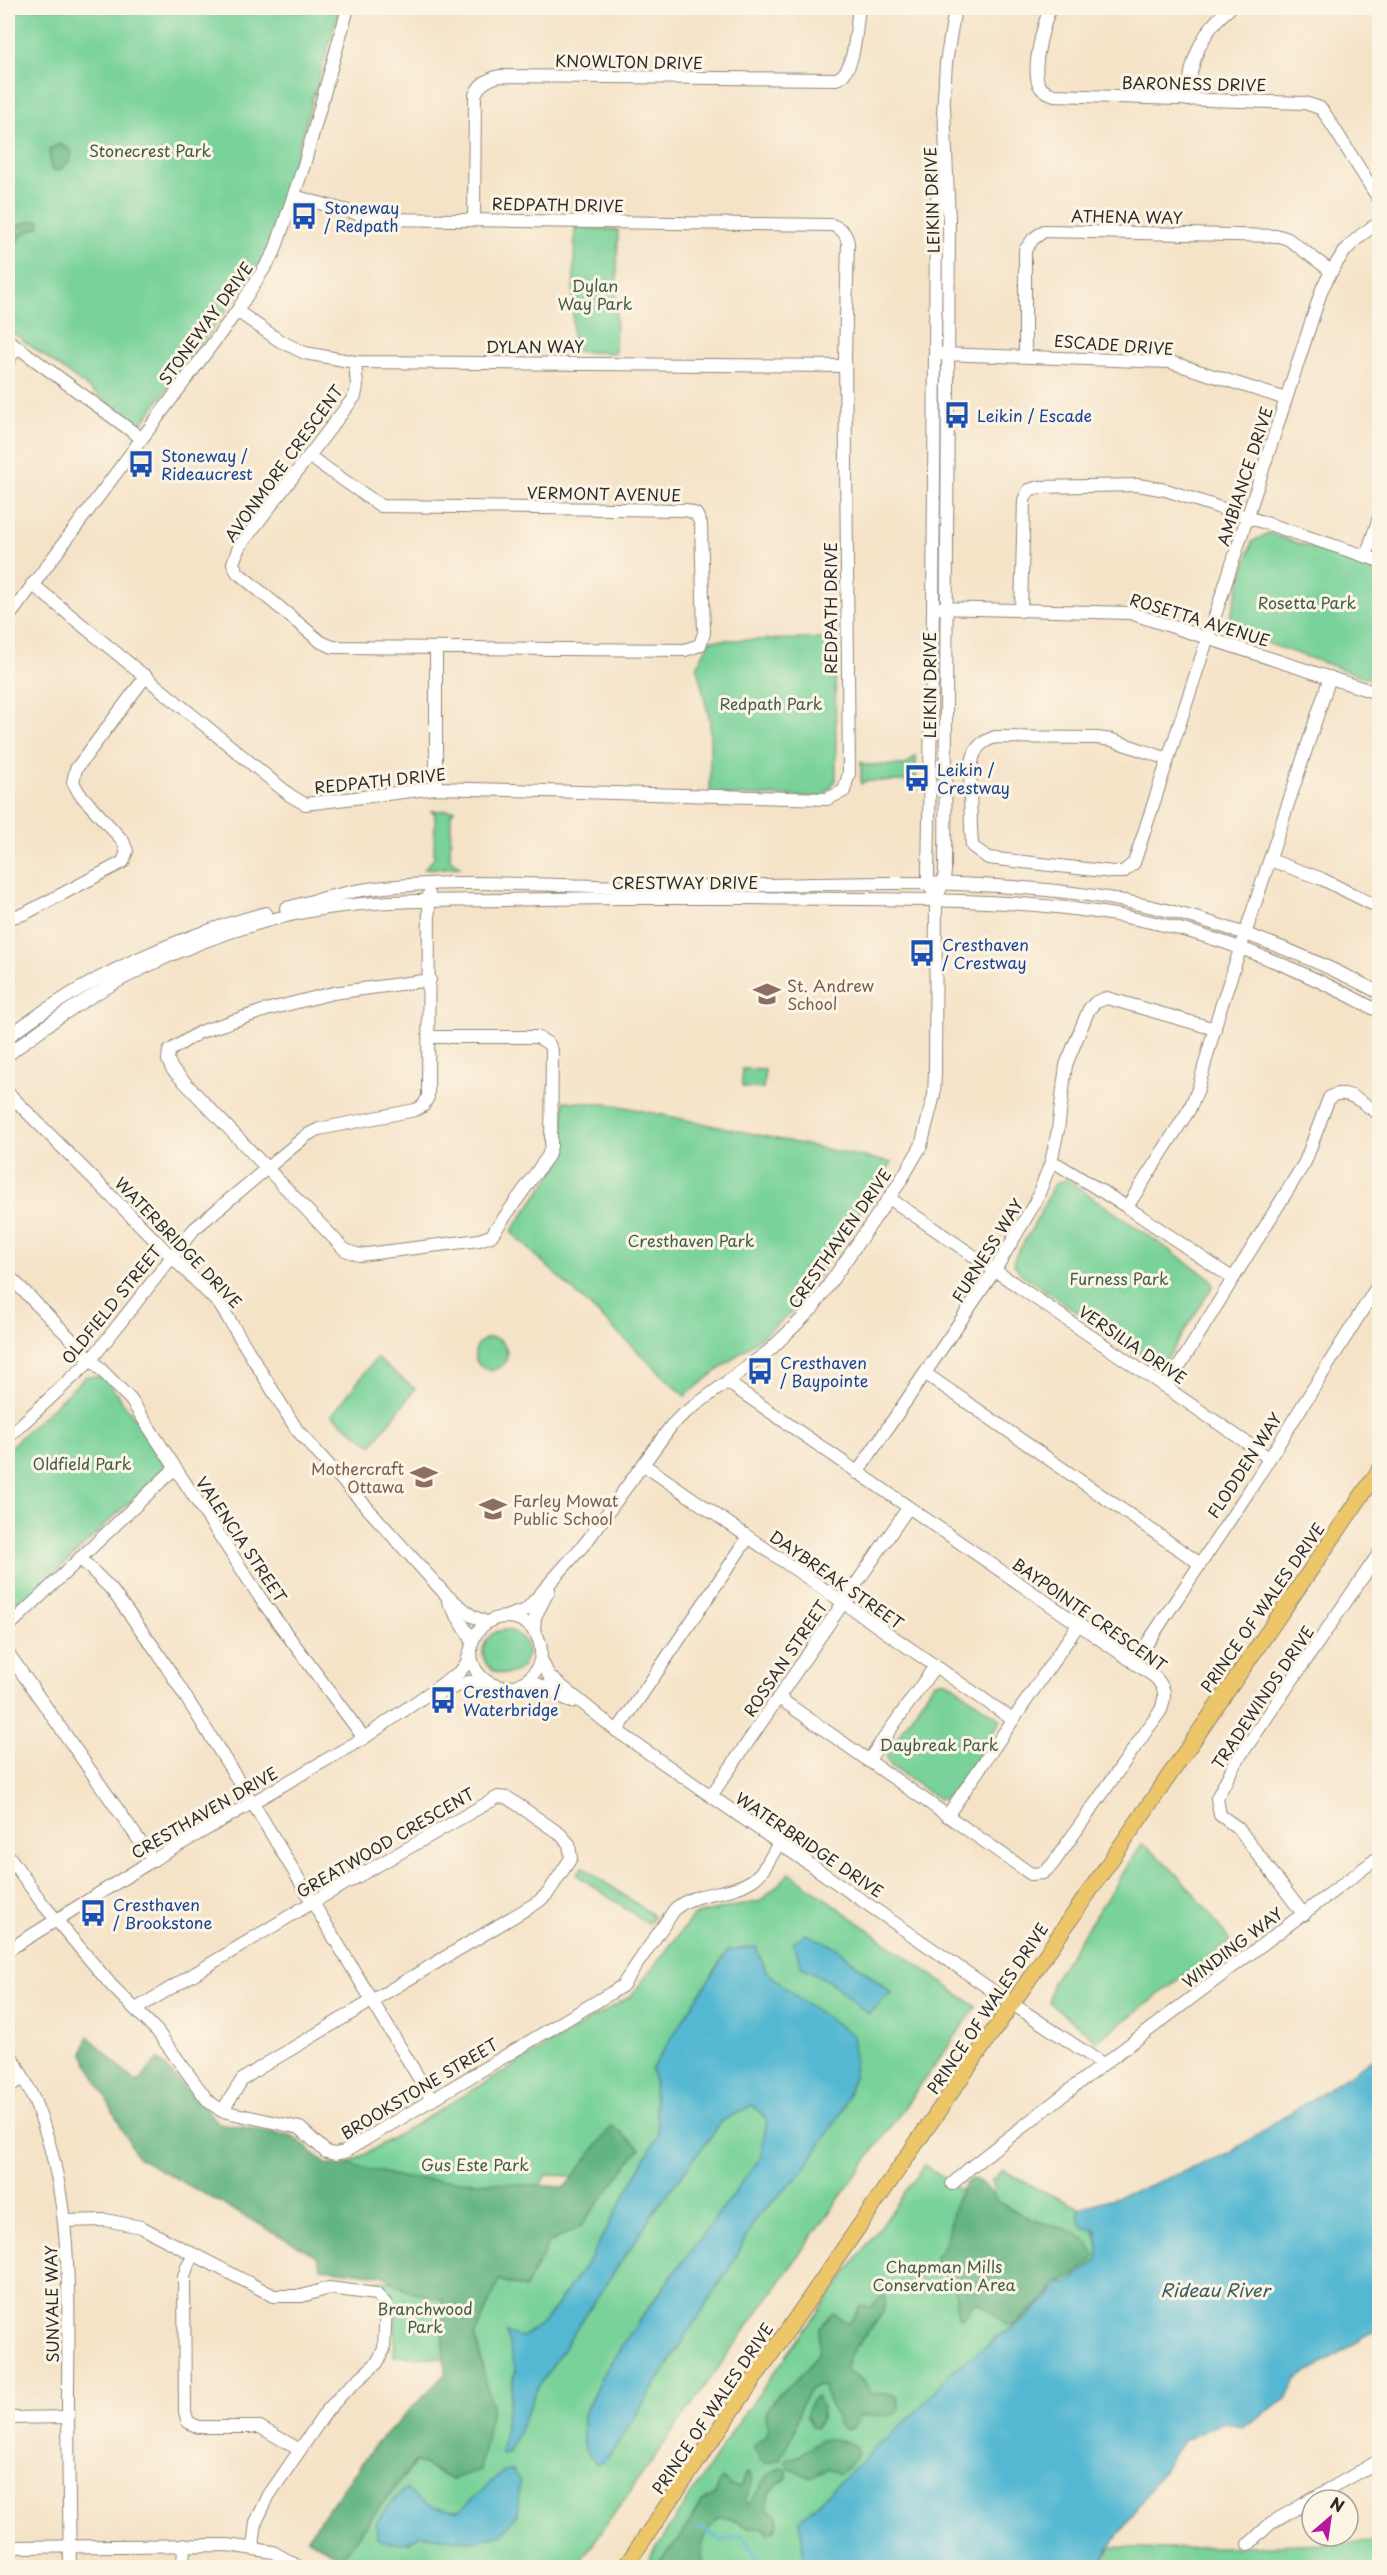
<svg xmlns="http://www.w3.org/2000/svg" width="1387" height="2575" viewBox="0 0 1387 2575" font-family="'Playpen Sans',sans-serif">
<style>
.green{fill:#78d299;stroke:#527e62;stroke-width:1.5;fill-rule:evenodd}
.forest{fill:#62b481;stroke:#467056;stroke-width:1.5}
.water{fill:#54b8d2;stroke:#40727e;stroke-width:1.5}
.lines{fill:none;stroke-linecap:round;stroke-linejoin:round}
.stream{stroke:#54b8d2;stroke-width:3}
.minor-casing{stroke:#90877a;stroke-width:14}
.major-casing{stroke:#90877a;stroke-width:17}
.minor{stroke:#fff;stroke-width:12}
.major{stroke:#ecc669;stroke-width:15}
.labels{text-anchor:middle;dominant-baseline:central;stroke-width:6;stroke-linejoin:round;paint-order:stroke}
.street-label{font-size:16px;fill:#2b2b2b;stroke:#fcf5e5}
.park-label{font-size:16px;fill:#425d4c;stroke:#fcf5e5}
.transit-label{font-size:16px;fill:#164399;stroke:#fcf5e5;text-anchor:start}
.education-label{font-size:16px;fill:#785e54;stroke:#fcf5e5;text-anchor:start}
.water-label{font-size:18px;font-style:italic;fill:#395c65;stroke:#fcf5e5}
</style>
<rect width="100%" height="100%" fill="#fcf5e5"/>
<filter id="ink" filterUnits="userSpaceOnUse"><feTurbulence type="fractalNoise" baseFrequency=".0167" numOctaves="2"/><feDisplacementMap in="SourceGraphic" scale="12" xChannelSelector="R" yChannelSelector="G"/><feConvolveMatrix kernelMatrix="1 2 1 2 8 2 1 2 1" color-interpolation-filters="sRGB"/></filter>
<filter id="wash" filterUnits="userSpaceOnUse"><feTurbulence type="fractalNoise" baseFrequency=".008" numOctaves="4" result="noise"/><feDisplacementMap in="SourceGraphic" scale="24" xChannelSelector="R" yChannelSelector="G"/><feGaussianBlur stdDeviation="1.35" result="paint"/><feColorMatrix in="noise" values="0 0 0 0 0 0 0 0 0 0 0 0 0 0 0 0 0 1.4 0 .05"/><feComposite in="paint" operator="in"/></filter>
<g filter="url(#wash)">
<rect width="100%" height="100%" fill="#f5e3c8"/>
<g class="green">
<path d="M8,8l331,3 -71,238 -15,25 -113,152 -132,-97z"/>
<path d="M575,227l43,3 -3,123 -43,-2z"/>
<path d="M1268,533l111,38v111l-147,-51 -4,-7 24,-82z"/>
<path d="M835,639l1,141 -13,17 -113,-2v-74l-13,-54 13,-27z"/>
<path d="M916,756v35l-10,-10h-41l-4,3v-22l4,3h41z"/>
<path d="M454,810l-3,4 -1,44 10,9 -36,2 10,-11 1,-44 -4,-3z"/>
<path d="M742,1069l23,1 -2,19 -21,-2z"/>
<path d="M564,1101l51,4 277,58 -75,114 -27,37 -105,82 -174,-164 50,-70z"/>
<path d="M1066,1179l145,100 2,7 -50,79h-8l-135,-92 -6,-9 1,-7 25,-42 13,-30z"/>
<circle cx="491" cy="1354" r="16"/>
<path d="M376,1358l39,31 -43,56 -40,-30z"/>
<path d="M86,1376l18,1 60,80v12l-156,149v-169z"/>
<circle cx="505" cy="1652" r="22"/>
<path d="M940,1681h7l54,39 -50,77 -12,2 -48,-33 -4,-7v-7l47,-69z"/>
<path d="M1142,1844c37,26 61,61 88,97l-133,100 -48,-39 3,-20z"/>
<path d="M583,1867l71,49 -6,8 -71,-49z"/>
<path d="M790,1873l186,134 -400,560 -227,1 -8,-10 75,-97 36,18 40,-72 -17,-71 24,-57 26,9 24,-46 31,-15 59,-79 -27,-22 -35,50 -30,-1 -52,75 -175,-85 23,2 4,-2 284,-169 63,-81 67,-14zM834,1946l57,46 -23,22 -36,-31 -30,-16zM756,1947l10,24 30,26 58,79 -12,35 -40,62 -46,45 -23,44 -121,191 -15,12 -14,-19 1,-31 18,-39 41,-61 118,-158 6,-38 -15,-14 -30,16 -66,88 -118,178 -30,67 -6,1 3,-31 17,-87 23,-16 45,-62 68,-124 -6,-67zM406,2489c11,11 37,28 54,21 6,-2 13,-11 19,-16l-8,47 -51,-7 -11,9z"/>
<path d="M925,2165l49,35 20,-6 -3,-13 11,-11 34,18 44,20 -1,3c17,18 21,24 19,49l-29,22h-6l-39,38 -29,18 -195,182 5,47 -162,1 94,-144z"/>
<path d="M377,2281l57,4 23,10 -11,63 -52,-2 2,-52z"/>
<path d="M1379,2541v25l-283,2 15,-21 55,2z"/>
</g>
<g class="forest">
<path d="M59,144l13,7 -1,9 -10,9 -7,2 -3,-2 -2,-19z"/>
<path d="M37,221h3v5l-17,8 -15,17v-20l18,-9z"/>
<path d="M88,2036l49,47 21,-24 61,64 74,13 34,29h25l53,13 160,9 47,-61 28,22 -60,79 -31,16 -24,45 -26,-8 -24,56 17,71 -12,63 -28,9 -37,-18 -74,97 -34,-20 68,-93 70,-71 -3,-75 -36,-9 -24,-15 -61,-7 -4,-12 -180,-99 -54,-103z"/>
<path d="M972,2179c14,2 18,16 28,24 8,5 17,9 25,13 27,14 60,8 69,41 -11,14 -23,20 -39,26l-6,12 -35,30 -8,-1 -26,-21h-7l-9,14 -5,1c-5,-11 -1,-24 -6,-34 -6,-11 -17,-13 -19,-27 23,-19 12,-61 38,-78z"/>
<path d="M885,2293c6,31 -39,48 -39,77l19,12 6,12h20l6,3c11,28 -23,16 -38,19l-6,12 -8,2 -5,-3 -17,-40 -5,-2 -8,4 -9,16 -7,27 -14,27 -14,4 -6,-3 -7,-13 13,-12 3,-6c-12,-25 15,-36 30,-52 6,-5 13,-15 18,-22 4,-8 1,-19 3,-28l14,-13 12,8 6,-2 9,-14 10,1z"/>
<path d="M816,2397l7,10 -1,11 -6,10 -4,-1 -6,-12 7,-17z"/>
<path d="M828,2439c7,1 18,1 24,5 14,7 -6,25 -13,30l-11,-6 -16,10 -22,-9 -4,-7 1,-4 12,-3 21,-15z"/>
<path d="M782,2468l5,2v8c-13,10 -23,16 -19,33l8,3c4,7 2,17 -7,19l-7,-6 -13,1 -21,-10h-10c-13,13 -21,32 -13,49h-50l27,-32 19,-32 14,-9 7,-16 9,8 9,1 6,-14 3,1 3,11 -7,15 3,4c15,-10 13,-32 34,-36z"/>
</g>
<g class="water">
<path d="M805,1934l29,12 57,47 -23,21 -36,-31 -30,-16 -9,-25z"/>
<path d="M756,1947l10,24 30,26 57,38 1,41 -12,35 -40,62 -46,45 -23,44 -121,191 -15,12 -14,-19v-30l19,-40 41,-61 118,-158 6,-38 -15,-14 -30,16 -66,88 -118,178 -30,67 -6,1 3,-31 11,-53 -10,-38 16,4 23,-16 45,-62 68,-124 -6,-67 76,-118z"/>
<path d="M1379,2055v273l-84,52 -9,19 -43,28 -20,-5 -40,19 -87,126h-291l-5,-47 77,-74 34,-29 44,-49 69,-48 25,-22 9,-13 11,-3 29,-22 1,-16 -3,-15 -13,-1 -5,-12 2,-8 56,-17 93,-38z"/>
<path d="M512,2470l8,12 -3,32 -15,20 -31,7 -51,-7c-14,11 -27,12 -43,4l-1,-15 16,-22 14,-12c15,14 33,22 53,22l45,-40z"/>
</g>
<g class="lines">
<g class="stream">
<path d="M605,2462v-8"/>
<path d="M694,2527l12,3 15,12 19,-7c10,9 18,19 18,33"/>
</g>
</g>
</g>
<g filter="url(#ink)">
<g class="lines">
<defs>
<g id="minor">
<path d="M1050,8c-6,16 -21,66 -9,80 2,3 9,5 13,7l251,8 15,5 5,6 55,87"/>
<path d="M1188,100c1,-36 13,-69 42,-92"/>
<path d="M943,114l3,-51 9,-55"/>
<path d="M474,219l1,-124c4,-11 13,-16 24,-19l337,3c20,-5 20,-54 23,-71"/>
<path d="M237,311l43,30 25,12 50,9 491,4"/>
<path d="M8,340l133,98"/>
<path d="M942,354l228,8 116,37"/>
<path d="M1025,355v-105l8,-11 11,-8 235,5 9,3 43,32"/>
<path d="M8,361l9,-14"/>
<path d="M310,457l71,49 305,4 10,4 5,10 3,109 -4,12 -15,5 -352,-3 -12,-5 -84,-70 -4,-9 6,-16 116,-151 2,-10 -2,-24"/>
<path d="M1366,556l14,-41"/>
<path d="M32,584l259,212 14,8 131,-16 391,11 17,-8 5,-18 -4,-417 3,-113c-2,-10 -6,-14 -16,-18l-456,-6 -82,-23"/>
<path d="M937,608l193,5 250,81"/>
<path d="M1021,611l3,-111 5,-10 10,-3 99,-2 28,5 214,71"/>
<path d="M8,618l229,-307 37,-58 30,-88 44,-157"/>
<path d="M1168,759l-56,-19 -15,-2 -102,-1c-10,4 -17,7 -21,18 -6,14 -3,74 -2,91l16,12 125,14h10l11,-9 188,-574c14,-28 29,-52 58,-66"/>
<path d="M436,788v-139"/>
<path d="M1270,860l52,19 50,25 8,1"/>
<path d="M932,890l-4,-7v-11l5,-263 3,-391 4,-60"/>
<path d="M286,908c27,-7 54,-15 82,-19 92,-12 187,-2 279,-2 168,0 356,-18 519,23 75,19 146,47 214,83"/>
<path d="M8,915l4,2 12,-3 99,-52 4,-11 -4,-10 -44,-48 -6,-11 3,-13 70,-93"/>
<path d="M8,1037c76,-59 165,-99 258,-124"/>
<path d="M429,1037h108l12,7 3,7 -1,95 -3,10 -57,80 -12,4 -120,15 -14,-5 -173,-181 -4,-9 1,-9 31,-19 66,-22 67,-17 97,-13"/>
<path d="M8,1055c82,-67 183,-118 287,-141 68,-15 138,-13 207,-14 43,-1 86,-2 129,-2 77,0 153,0 230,1 102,1 206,2 307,27 74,18 144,49 212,86"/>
<path d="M8,1093l212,212 77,125 148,164 27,22 14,6"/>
<path d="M1051,1162l8,3 68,42 105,71"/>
<path d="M889,1198l380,260"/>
<path d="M1127,1207l62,-97 9,-21 20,-73 112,-339"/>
<path d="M8,1275l123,125 132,202 101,136"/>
<path d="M926,1374l273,189"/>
<path d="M727,1382l428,295c11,12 11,18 6,33l-109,155 -9,8 -12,1 -252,-176"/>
<path d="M1167,1386l138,-224 24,-64c17,-13 36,7 51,17"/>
<path d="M8,1437l82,-76 104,-132 113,-94 12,-6 96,-19 8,-4 5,-9 1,-203"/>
<path d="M644,1465l368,254"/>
<path d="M857,1473l138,-203 41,-69 15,-39 7,-32 8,-65 23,-56 7,-7 11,-4 108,31"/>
<path d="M80,1558l31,31 47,64 102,162 172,285"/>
<path d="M448,1601l24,39"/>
<path d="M508,1616l18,-6 61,-69 84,-115 10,-10 89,-66 42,-41 88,-127 21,-36 13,-51 1,-23 1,-173 7,-16 2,-11 4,-652 -5,-113"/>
<circle cx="506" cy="1652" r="35"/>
<path d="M8,1627l166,-158"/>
<path d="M534,1631l1,-14 14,-27"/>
<path d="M8,1653l145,207"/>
<path d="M541,1659l8,17 68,55 379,262 107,71"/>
<path d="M1134,1663l115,-172 131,-209"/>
<path d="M525,1681l15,4 32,17"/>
<path d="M434,1695l34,-13 17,-1"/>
<path d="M617,1731l131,-193"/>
<path d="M868,1761l67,-95"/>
<path d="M711,1796l197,-288"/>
<path d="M947,1816l131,-191"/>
<path d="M8,1855l34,48 70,83 45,45 51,70 14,10 78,17 26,24 9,2 9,-2 267,-159 11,-7 53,-77c21,-19 52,-13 76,-28 13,-8 20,-25 28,-38"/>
<path d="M1304,1915l-66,-87 -18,-13 -3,-17 17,-33 146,-213"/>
<path d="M8,1950l145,-90 211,-122 97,-67 6,-9 3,-11"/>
<path d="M136,2009l177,-107 185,-105 10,1 52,36 9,10 2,14 -23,35 -10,9 -277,165 -19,13 -20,31"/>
<path d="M8,2051c66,101 61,223 60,339 0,59 1,118 2,178"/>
<path d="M8,2087l15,-9"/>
<path d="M952,2184l19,-17 118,-92 291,-219"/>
<path d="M65,2221l40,-1 36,7 133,69h28l27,-8 47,6 10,10 -2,45 -7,14 -35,31 -16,18 -57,83 -13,27 -3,25"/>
<path d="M194,2255l-7,12 -3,10 1,135 3,10 10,5h62l40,23"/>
<path d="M8,2418l60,-1"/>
<path d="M1249,2544l22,-21 109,-63"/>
<path d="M8,2547l220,-2 45,7 28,16"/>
<path d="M183,2568l1,-24"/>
</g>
<path id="major" d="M624,2568l756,-1099"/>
</defs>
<use href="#minor" class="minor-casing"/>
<use href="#major" class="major-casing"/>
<use href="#minor" class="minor"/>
<use href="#major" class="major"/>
</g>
</g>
<defs>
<symbol id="bus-bare" viewBox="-9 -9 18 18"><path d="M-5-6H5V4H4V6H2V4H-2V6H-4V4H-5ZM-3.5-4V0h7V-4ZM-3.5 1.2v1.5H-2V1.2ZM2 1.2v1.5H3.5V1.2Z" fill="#1a4fb4" stroke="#fcf5e5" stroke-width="2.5" paint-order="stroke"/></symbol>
<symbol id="school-bare" viewBox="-9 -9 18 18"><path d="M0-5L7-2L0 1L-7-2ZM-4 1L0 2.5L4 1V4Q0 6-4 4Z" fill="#8d6e63" stroke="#fcf5e5" stroke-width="2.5" paint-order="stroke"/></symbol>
</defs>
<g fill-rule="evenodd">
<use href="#bus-bare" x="285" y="197" width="38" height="38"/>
<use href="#bus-bare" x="938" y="396" width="38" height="38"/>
<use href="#bus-bare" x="122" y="445" width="38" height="38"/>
<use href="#bus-bare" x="898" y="759" width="38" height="38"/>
<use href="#bus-bare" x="903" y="934" width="38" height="38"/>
<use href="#school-bare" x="748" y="975" width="38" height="38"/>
<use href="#bus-bare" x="741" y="1352" width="38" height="38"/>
<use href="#school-bare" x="405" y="1458" width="38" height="38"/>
<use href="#school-bare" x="474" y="1490" width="38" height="38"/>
<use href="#bus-bare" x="424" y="1681" width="38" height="38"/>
<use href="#bus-bare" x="74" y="1894" width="38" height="38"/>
</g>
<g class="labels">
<g class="street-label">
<text transform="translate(629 61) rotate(1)">KNOWLTON DRIVE</text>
<text transform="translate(1194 83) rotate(1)">BARONESS DRIVE</text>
<text transform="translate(931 200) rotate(-92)">LEIKIN DRIVE</text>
<text transform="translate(558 204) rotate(1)">REDPATH DRIVE</text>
<text transform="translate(1127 216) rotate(1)">ATHENA WAY</text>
<text transform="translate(205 323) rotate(-54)">STONEWAY DRIVE</text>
<text transform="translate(1114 344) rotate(4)">ESCADE DRIVE</text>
<text x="535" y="346">DYLAN WAY</text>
<text transform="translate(283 463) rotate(-54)">AVONMORE CRESCENT</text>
<text transform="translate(1244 476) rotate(-72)">AMBIANCE DRIVE</text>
<text transform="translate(604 493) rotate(1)">VERMONT AVENUE</text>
<text transform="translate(830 608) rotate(-90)">REDPATH DRIVE</text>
<text transform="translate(1200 619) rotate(17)">ROSETTA AVENUE</text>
<text transform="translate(929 685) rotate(-90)">LEIKIN DRIVE</text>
<text transform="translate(380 780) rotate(-6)">REDPATH DRIVE</text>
<text x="685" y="882">CRESTWAY DRIVE</text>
<text transform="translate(839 1238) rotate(-55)">CRESTHAVEN DRIVE</text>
<text transform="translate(179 1242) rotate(46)">WATERBRIDGE DRIVE</text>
<text transform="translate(987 1250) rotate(-58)">FURNESS WAY</text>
<text transform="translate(111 1304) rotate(-51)">OLDFIELD STREET</text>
<text transform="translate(1133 1344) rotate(34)">VERSILIA DRIVE</text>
<text transform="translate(1244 1465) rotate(-57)">FLODDEN WAY</text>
<text transform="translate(242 1539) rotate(56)">VALENCIA STREET</text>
<text transform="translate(837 1579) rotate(35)">DAYBREAK STREET</text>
<text transform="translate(1262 1607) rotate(-55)">PRINCE OF WALES DRIVE</text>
<text transform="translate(1090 1614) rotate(35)">BAYPOINTE CRESCENT</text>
<text transform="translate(785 1658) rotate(-56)">ROSSAN STREET</text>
<text transform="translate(1262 1697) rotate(-56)">TRADEWINDS DRIVE</text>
<text transform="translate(204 1812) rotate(-30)">CRESTHAVEN DRIVE</text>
<text transform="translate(385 1842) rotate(-30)">GREATWOOD CRESCENT</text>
<text transform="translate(810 1844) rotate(34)">WATERBRIDGE DRIVE</text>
<text transform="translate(1232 1947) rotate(-37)">WINDING WAY</text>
<text transform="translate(987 2008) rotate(-56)">PRINCE OF WALES DRIVE</text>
<text transform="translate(419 2088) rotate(-31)">BROOKSTONE STREET</text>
<text transform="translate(51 2304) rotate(-91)">SUNVALE WAY</text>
<text transform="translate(712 2408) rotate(-56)">PRINCE OF WALES DRIVE</text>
</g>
<g class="park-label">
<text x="150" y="150">Stonecrest Park</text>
<text x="595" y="285">Dylan<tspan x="595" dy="18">Way Park</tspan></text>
<text x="1307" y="602">Rosetta Park</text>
<text x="771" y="703">Redpath Park</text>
<text x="691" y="1240">Cresthaven Park</text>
<text x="1119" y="1278">Furness Park</text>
<text x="82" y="1463">Oldfield Park</text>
<text x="939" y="1744">Daybreak Park</text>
<text x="475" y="2164">Gus Este Park</text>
<text x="944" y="2266">Chapman Mills<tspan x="944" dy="18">Conservation Area</tspan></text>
<text x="425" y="2308">Branchwood<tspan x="425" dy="18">Park</tspan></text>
</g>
<g class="transit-label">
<text x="324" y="207">Stoneway<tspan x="324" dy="18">/ Redpath</tspan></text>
<text x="977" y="415">Leikin / Escade</text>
<text x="161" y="455">Stoneway /<tspan x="161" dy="18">Rideaucrest</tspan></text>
<text x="937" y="769">Leikin /<tspan x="937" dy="18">Crestway</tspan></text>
<text x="942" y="944">Cresthaven<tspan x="942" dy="18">/ Crestway</tspan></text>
<text x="780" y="1362">Cresthaven<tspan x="780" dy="18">/ Baypointe</tspan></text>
<text x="463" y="1691">Cresthaven /<tspan x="463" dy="18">Waterbridge</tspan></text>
<text x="113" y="1904">Cresthaven<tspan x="113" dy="18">/ Brookstone</tspan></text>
</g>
<g class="education-label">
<text x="787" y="985">St. Andrew<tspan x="787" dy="18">School</tspan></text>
<text x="404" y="1468" text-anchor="end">Mothercraft<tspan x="404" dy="18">Ottawa</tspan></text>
<text x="513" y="1500">Farley Mowat<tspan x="513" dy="18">Public School</tspan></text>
</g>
<g class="water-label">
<text x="1215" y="2289">Rideau River</text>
</g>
</g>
<rect width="1387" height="2575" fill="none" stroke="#fcf5e5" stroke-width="30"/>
<g transform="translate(1330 2518) rotate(29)"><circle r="28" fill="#fcf5e5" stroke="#a8a49b" stroke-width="1.5"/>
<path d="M0-4.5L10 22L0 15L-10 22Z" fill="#b5179e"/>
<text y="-9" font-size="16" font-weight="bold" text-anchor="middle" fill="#2b2b2b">N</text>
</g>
</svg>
